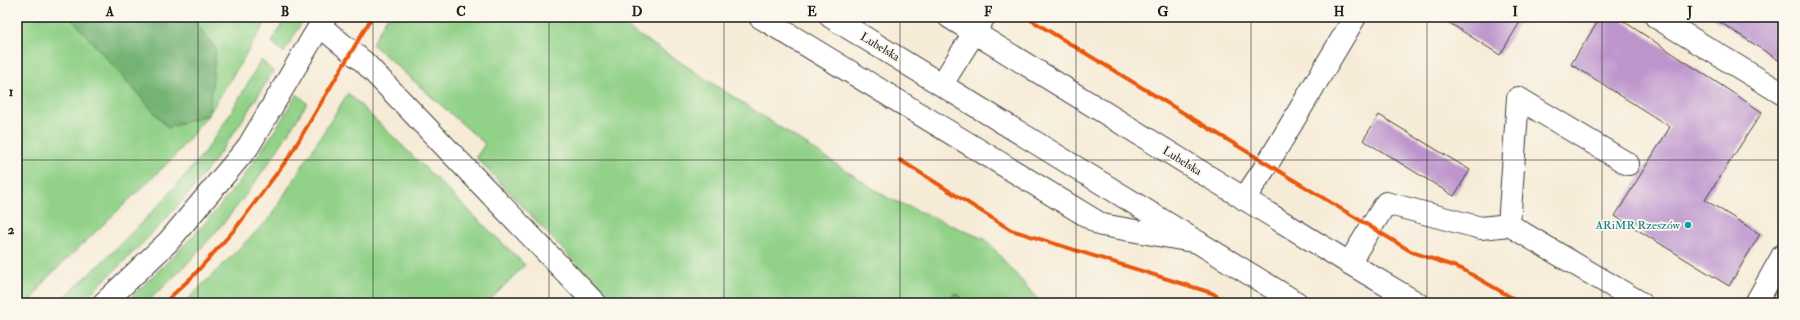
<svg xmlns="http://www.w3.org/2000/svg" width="1800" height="320" viewBox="0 0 1800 320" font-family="'IM FELL Double Pica',serif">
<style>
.green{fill:#91d188;stroke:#567652}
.forest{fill:#74b374;stroke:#486848}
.building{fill:#bd95cd}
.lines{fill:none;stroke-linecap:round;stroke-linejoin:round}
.minor-casing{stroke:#3d3b38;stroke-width:24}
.major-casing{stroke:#3d3b38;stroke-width:24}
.minor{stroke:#fff;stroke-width:22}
.major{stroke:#fff;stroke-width:22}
.cycleway-casing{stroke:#fbf7ec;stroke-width:6}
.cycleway{stroke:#e8590c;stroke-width:4}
.grid{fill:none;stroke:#1c1c1c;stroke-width:1;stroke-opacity:0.55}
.culture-dot{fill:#0f9aa8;stroke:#fbf7ec;stroke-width:1.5}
.labels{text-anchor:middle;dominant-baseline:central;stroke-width:3.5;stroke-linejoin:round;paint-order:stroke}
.street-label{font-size:12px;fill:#1c1c1c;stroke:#fbf7ec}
.culture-label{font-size:12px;fill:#0d838f;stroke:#fbf7ec;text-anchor:end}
.neatline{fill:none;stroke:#1c1c1c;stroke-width:1.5}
.grid-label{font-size:13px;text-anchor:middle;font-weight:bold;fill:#1c1c1c}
</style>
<rect width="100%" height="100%" fill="#fbf7ec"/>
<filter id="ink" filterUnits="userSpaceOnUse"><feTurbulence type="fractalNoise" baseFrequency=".025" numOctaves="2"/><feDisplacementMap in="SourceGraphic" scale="8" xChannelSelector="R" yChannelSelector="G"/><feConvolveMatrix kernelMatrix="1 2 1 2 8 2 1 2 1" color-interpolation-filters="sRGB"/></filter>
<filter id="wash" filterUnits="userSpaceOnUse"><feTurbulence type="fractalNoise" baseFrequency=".012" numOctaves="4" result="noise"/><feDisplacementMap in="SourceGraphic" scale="16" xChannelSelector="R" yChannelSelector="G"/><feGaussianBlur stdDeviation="0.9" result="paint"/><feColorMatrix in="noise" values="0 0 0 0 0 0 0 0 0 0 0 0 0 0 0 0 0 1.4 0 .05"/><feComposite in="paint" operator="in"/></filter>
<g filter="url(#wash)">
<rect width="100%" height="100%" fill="#f6ebd7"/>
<g class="green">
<path d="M17,17h53l98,110 48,-78 -25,-32h78l-60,97 -36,44 -128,122 -15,23h-13z"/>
<path d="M286,17h19l-21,36 -12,-11z"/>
<path d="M387,17h224l277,181 98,42 55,63h-76l-9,-11 -9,11h-334l-137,-146 9,-13 -113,-100z"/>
<path d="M261,60l12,11c-28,47 -58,92 -93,132 -31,36 -66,67 -99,100h-23c51,-47 101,-94 144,-148 23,-30 41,-63 59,-95z"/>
<path d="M348,93l177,172 -38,38h-303l85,-84z"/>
<path d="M297,94l10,9c-33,55 -69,107 -113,153 -15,17 -32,32 -48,47h-21c41,-39 83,-79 117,-125 20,-27 38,-55 55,-84z"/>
</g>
<g class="forest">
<path d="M70,17h121l25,32 -7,65 -41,14z"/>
<path d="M956,292l9,11h-18z"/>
</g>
<g id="blocks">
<g class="building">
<path d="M1440,17h83l-23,38z"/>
<path d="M1601,17h16l145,95 -57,88 55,34 -31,52 -114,-70 55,-89 -99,-63z"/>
<path d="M1712,17h71v46l-26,-17z"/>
<path d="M1379,115l91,55 -16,26 -91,-56z"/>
</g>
</g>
</g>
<g filter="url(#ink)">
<use href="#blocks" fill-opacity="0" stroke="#3d3b38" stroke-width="1"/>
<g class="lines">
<defs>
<g id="minor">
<path d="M760,17l342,208 96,17"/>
<path d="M1656,17l127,77"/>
<path d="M320,26l44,36 231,241"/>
<path d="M942,84l42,-67"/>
<path d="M1244,199l24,-36 87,-146"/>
<path d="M1509,225l9,-127 110,66"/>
<path d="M1349,263l37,-60 95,25 28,-3 132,78"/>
<path d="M104,303l64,-61 80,-95 77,-130"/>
<path d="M1756,303l27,-48"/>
</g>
<g id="major">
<path d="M831,17l466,286"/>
<path d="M949,17l400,246 68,40"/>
</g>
</defs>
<use href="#minor" class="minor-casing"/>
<use href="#major" class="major-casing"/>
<use href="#minor" class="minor"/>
<use href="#major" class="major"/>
<defs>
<g id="cycleway">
<path d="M1026,17l386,235 50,17 59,34"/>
<path d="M900,160l111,70 201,63 16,10"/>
<path d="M164,303l29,-27 42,-47 54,-72 83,-140"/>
</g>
</defs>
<use href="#cycleway" class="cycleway-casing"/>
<use href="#cycleway" class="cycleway"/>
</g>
</g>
<path class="grid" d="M198,17v286M373,17v286M549,17v286M724,17v286M900,17v286M1076,17v286M1251,17v286M1427,17v286M1602,17v286M17,160h1766"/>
<circle class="culture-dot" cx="1688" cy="225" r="4"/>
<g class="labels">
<g class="street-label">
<text transform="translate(880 47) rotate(31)">Lubelska</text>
<text transform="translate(1182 161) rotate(32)">Lubelska</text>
</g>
<g class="culture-label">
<text x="1680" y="225">ARiMR Rzeszów</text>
</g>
</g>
<rect width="1800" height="320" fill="none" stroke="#fbf7ec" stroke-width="44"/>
<rect x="22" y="22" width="1756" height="276" class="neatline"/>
<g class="grid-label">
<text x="110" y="16">A</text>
<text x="285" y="16">B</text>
<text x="461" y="16">C</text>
<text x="637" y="16">D</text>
<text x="812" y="16">E</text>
<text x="988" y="16">F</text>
<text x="1163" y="16">G</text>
<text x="1339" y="16">H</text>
<text x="1515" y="16">I</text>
<text x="1690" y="16">J</text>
<text x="11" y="96">1</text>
<text x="11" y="234">2</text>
</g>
</svg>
